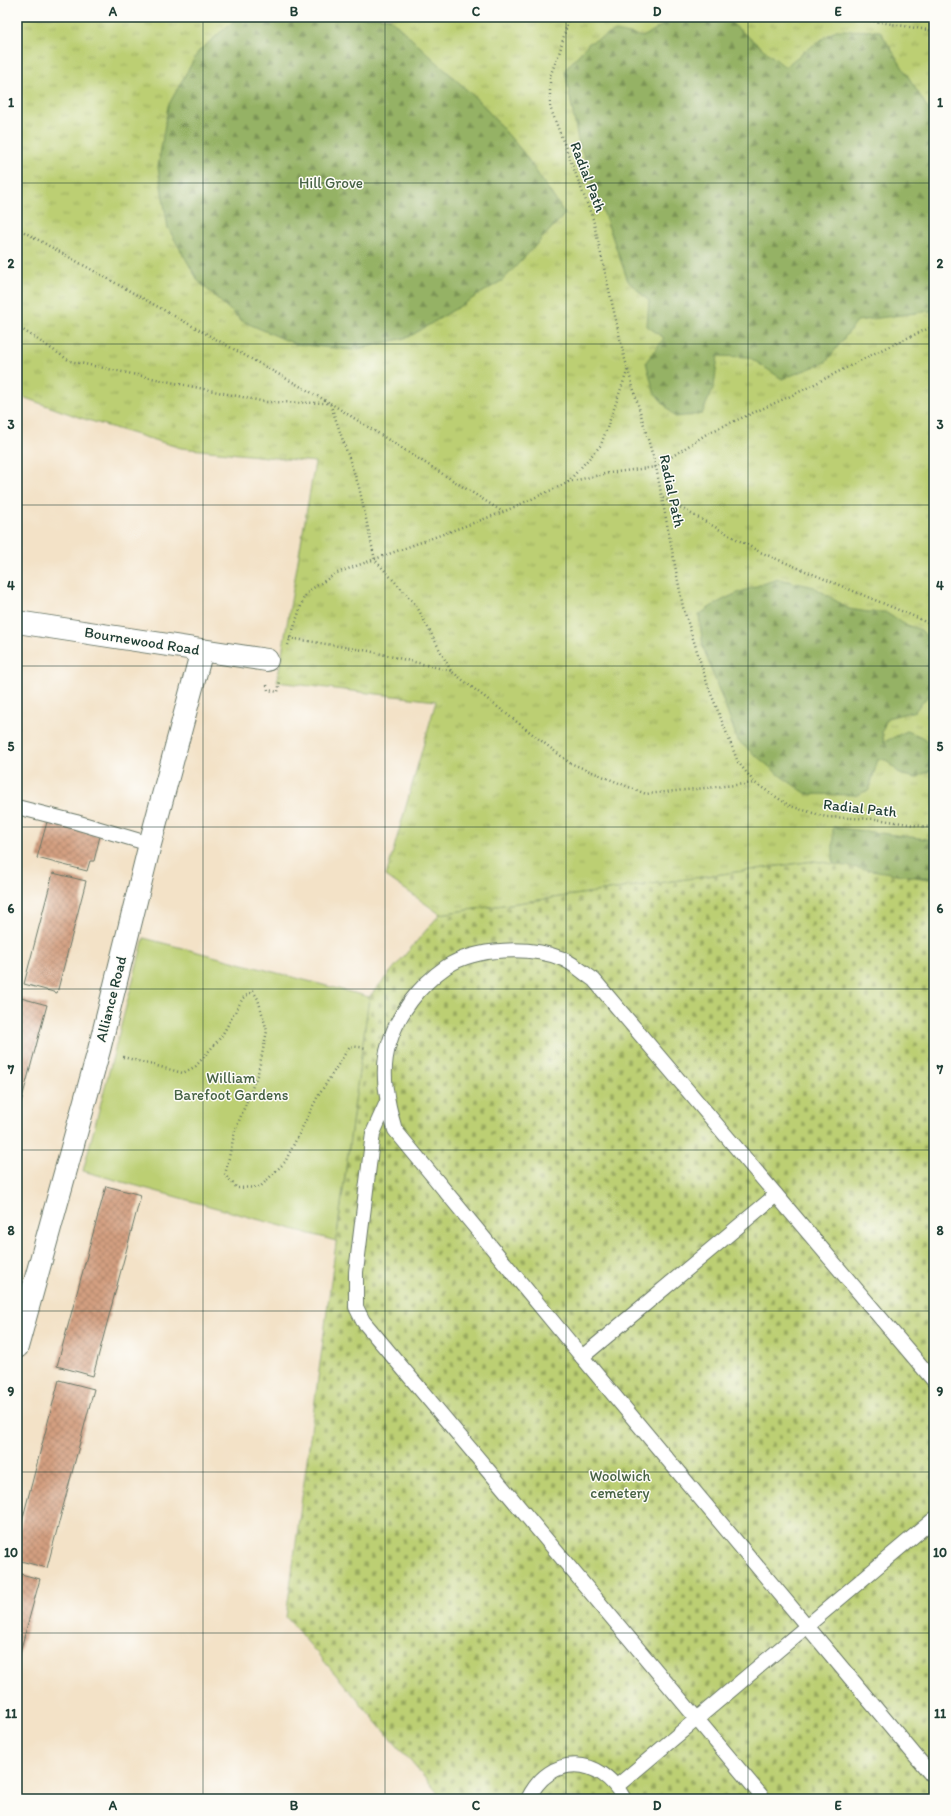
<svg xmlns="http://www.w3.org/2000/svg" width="951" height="1816" viewBox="0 0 951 1816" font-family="Itim,sans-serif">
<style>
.grass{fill:url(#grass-tufts);stroke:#6e8654}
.forest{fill:url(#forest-firs);stroke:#5a784c}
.cemetery{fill:url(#cemetery-stones);stroke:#6e8654}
.park{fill:#bccf73;stroke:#6e8654}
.building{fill:url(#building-cross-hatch)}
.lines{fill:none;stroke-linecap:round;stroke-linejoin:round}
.service-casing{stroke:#697767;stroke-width:16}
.minor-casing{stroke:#697767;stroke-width:24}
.path{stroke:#697767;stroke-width:2.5;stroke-dasharray:1 3;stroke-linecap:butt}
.service{stroke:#fff;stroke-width:14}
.minor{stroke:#fff;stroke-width:22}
.grid{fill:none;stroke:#1f3d34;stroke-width:1;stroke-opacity:0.55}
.labels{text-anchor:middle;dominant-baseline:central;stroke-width:3;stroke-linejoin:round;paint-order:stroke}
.street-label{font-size:15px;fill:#1f3d34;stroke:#fdfcf7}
.park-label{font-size:15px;fill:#466244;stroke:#fdfcf7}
.neatline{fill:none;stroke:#1f3d34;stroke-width:1.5}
.grid-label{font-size:13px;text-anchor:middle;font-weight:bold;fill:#1f3d34}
</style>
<defs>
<pattern id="grass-tufts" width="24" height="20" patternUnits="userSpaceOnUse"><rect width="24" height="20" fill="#bccf73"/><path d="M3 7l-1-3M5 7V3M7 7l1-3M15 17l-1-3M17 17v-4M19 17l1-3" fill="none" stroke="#98a95f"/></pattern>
<pattern id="forest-firs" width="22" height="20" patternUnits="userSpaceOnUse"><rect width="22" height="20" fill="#95b265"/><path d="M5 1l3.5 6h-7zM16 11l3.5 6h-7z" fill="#799254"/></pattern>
<pattern id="cemetery-stones" width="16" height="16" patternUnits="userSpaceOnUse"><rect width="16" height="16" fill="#bccf73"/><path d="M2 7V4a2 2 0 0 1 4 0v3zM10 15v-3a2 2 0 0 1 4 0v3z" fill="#98a95f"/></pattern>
<pattern id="building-cross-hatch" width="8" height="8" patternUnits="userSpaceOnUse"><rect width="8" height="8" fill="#d39f80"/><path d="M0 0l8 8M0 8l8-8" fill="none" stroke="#ab836a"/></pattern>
</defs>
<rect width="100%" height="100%" fill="#fdfcf7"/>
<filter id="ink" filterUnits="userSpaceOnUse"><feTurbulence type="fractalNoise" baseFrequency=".025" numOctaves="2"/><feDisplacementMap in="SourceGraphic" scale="8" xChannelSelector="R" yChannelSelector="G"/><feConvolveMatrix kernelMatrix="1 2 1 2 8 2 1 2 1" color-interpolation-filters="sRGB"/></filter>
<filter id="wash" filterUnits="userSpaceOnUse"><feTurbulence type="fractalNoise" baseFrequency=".012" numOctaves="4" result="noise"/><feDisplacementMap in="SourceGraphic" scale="16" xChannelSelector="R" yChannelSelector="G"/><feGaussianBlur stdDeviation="0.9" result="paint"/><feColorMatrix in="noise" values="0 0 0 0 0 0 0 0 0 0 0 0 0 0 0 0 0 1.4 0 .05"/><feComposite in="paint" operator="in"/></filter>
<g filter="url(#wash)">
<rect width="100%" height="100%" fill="#f3e2c7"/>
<path class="grass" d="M17,17h917v863l-120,-19 -374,53 -54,-38 50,-175 -159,-19 38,-220 -134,-14 -100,-30 -64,-23z"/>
<g class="forest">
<path d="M238,17h150l93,86 42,49 42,62 -62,66 -94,57 -56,13 -58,-6 -53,-23 -43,-39 -31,-54 -10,-61 10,-61 30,-54z"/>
<path d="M675,17h49l61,50 21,-17 30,-20 44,1 50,81h4v197l-4,2 -73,10 -31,41 -44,17 -33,-22 -31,-1 -4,30 -12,28 -27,3 -21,-25 -8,-30 18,-24 -17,-12 2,-25 -21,-20 -50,-141 -13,-70 24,-27 27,-12 27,6z"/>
<path d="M779,579l35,8 35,22 19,3h17l19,12 17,6 13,16v43l-19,22 -28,7 -5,14 2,10 23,-11c27,10 24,11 24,39l-15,8 -16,-4 -14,-14 -8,-1 -9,31 -13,5 -49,-1 -25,-17 -44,-36 -35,-94 -4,-32c23,-18 52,-28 80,-36z"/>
<path d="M833,827l101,13v38l-101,-7z"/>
</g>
<path class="cemetery" d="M814,861l120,19v919h-491l-157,-182 83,-620 71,-83z"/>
<path class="park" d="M144,938l225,59 -33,244 -253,-70z"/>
<g id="blocks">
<g class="building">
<path d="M47,822l53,14 -6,25h-4l-3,10 -50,-13z"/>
<path d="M53,873l33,8 -29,112 -33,-9z"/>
<path d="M17,997l30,8 -30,112z"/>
<path d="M106,1186l35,9 -48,181 -36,-10z"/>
<path d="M59,1380l35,9 -47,179 -30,-8v-20z"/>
<path d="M17,1573l23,6 -23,84z"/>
</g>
</g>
</g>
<g filter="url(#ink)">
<use href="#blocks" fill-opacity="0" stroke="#697767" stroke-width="1"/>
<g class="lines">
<defs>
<g id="service">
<path d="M17,807l59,15 74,22"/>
<path d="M387,1102l-14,31 -17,139v35l7,14 401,478"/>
<path d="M776,1195l-194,162 225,269 127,-107"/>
<path d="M582,1357l-187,-227c-8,-28 -15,-58 -6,-86 9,-31 31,-59 57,-77 30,-20 85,-21 117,-8 11,5 21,14 31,21l340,401"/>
<path d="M617,1786l190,-160 127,152"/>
<path d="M528,1799c22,-46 73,-44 96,0"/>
</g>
<g id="minor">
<path d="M17,622l250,38"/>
<path d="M17,1347l82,-297 51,-206 52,-194"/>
</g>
</defs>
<use href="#service" class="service-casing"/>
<use href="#minor" class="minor-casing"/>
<g class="path">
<path d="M569,17l-9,34 -10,25v31l43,112 31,137 32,111 27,140 25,79 30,76 17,21 35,23 36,11 50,2 58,9"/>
<path d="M850,17l84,14"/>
<path d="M17,228l313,175 29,84 16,73 41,45 35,66 119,92 76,31 109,-11"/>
<path d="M17,326l53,35 196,41 64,1 173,109"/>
<path d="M568,482l41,-9 47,-6 52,-34 87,-39 90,-46 49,-22"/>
<path d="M663,498l97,54 158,66 16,9"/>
<path d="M289,638l80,13 82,20"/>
<path d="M288,645l16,-48 6,-7 27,-17 166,-61 64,-29 34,-38 27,-76"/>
<path d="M267,685l1,5 10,2 2,-11"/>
<path d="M17,730h4l-4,32"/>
<path d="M123,1057l60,16 13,-7 25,-29 22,-39 10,-7 5,8 9,32 -9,42 -23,58 -10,44 12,13 23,-1 25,-25 32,-64 33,-52 17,2"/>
</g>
<use href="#service" class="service"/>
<use href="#minor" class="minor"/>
</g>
</g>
<path class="grid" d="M203,17v1782M385,17v1782M566,17v1782M748,17v1782M17,183h917M17,344h917M17,505h917M17,666h917M17,827h917M17,989h917M17,1150h917M17,1311h917M17,1472h917M17,1633h917"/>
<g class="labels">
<g class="street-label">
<text transform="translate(588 177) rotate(69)">Radial Path</text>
<text transform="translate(672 491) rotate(78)">Radial Path</text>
<text transform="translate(142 641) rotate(9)">Bournewood Road</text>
<text transform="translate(860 808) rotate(6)">Radial Path</text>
<text transform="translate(111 999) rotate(-76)">Alliance Road</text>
</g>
<g class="park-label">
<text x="331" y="183">Hill Grove</text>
<text x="231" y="1078">William<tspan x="231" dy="17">Barefoot Gardens</tspan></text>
<text x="620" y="1476">Woolwich<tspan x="620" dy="17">cemetery</tspan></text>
</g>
</g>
<rect width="951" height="1816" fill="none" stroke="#fdfcf7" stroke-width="44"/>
<rect x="22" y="22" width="907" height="1772" class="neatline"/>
<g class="grid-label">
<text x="113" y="16">A</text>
<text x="294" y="16">B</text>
<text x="476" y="16">C</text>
<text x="657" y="16">D</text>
<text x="838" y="16">E</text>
<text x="11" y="107">1</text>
<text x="940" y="107">1</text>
<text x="11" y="268">2</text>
<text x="940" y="268">2</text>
<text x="11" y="429">3</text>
<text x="940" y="429">3</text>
<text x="11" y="590">4</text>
<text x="940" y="590">4</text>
<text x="11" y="751">5</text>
<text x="940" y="751">5</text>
<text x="11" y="913">6</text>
<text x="940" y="913">6</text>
<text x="11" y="1074">7</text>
<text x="940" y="1074">7</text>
<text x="11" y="1235">8</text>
<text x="940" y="1235">8</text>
<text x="11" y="1396">9</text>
<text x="940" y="1396">9</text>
<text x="11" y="1557">10</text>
<text x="940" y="1557">10</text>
<text x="11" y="1718">11</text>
<text x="940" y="1718">11</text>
<text x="113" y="1810">A</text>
<text x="294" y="1810">B</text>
<text x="476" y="1810">C</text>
<text x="657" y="1810">D</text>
<text x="838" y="1810">E</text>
</g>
</svg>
